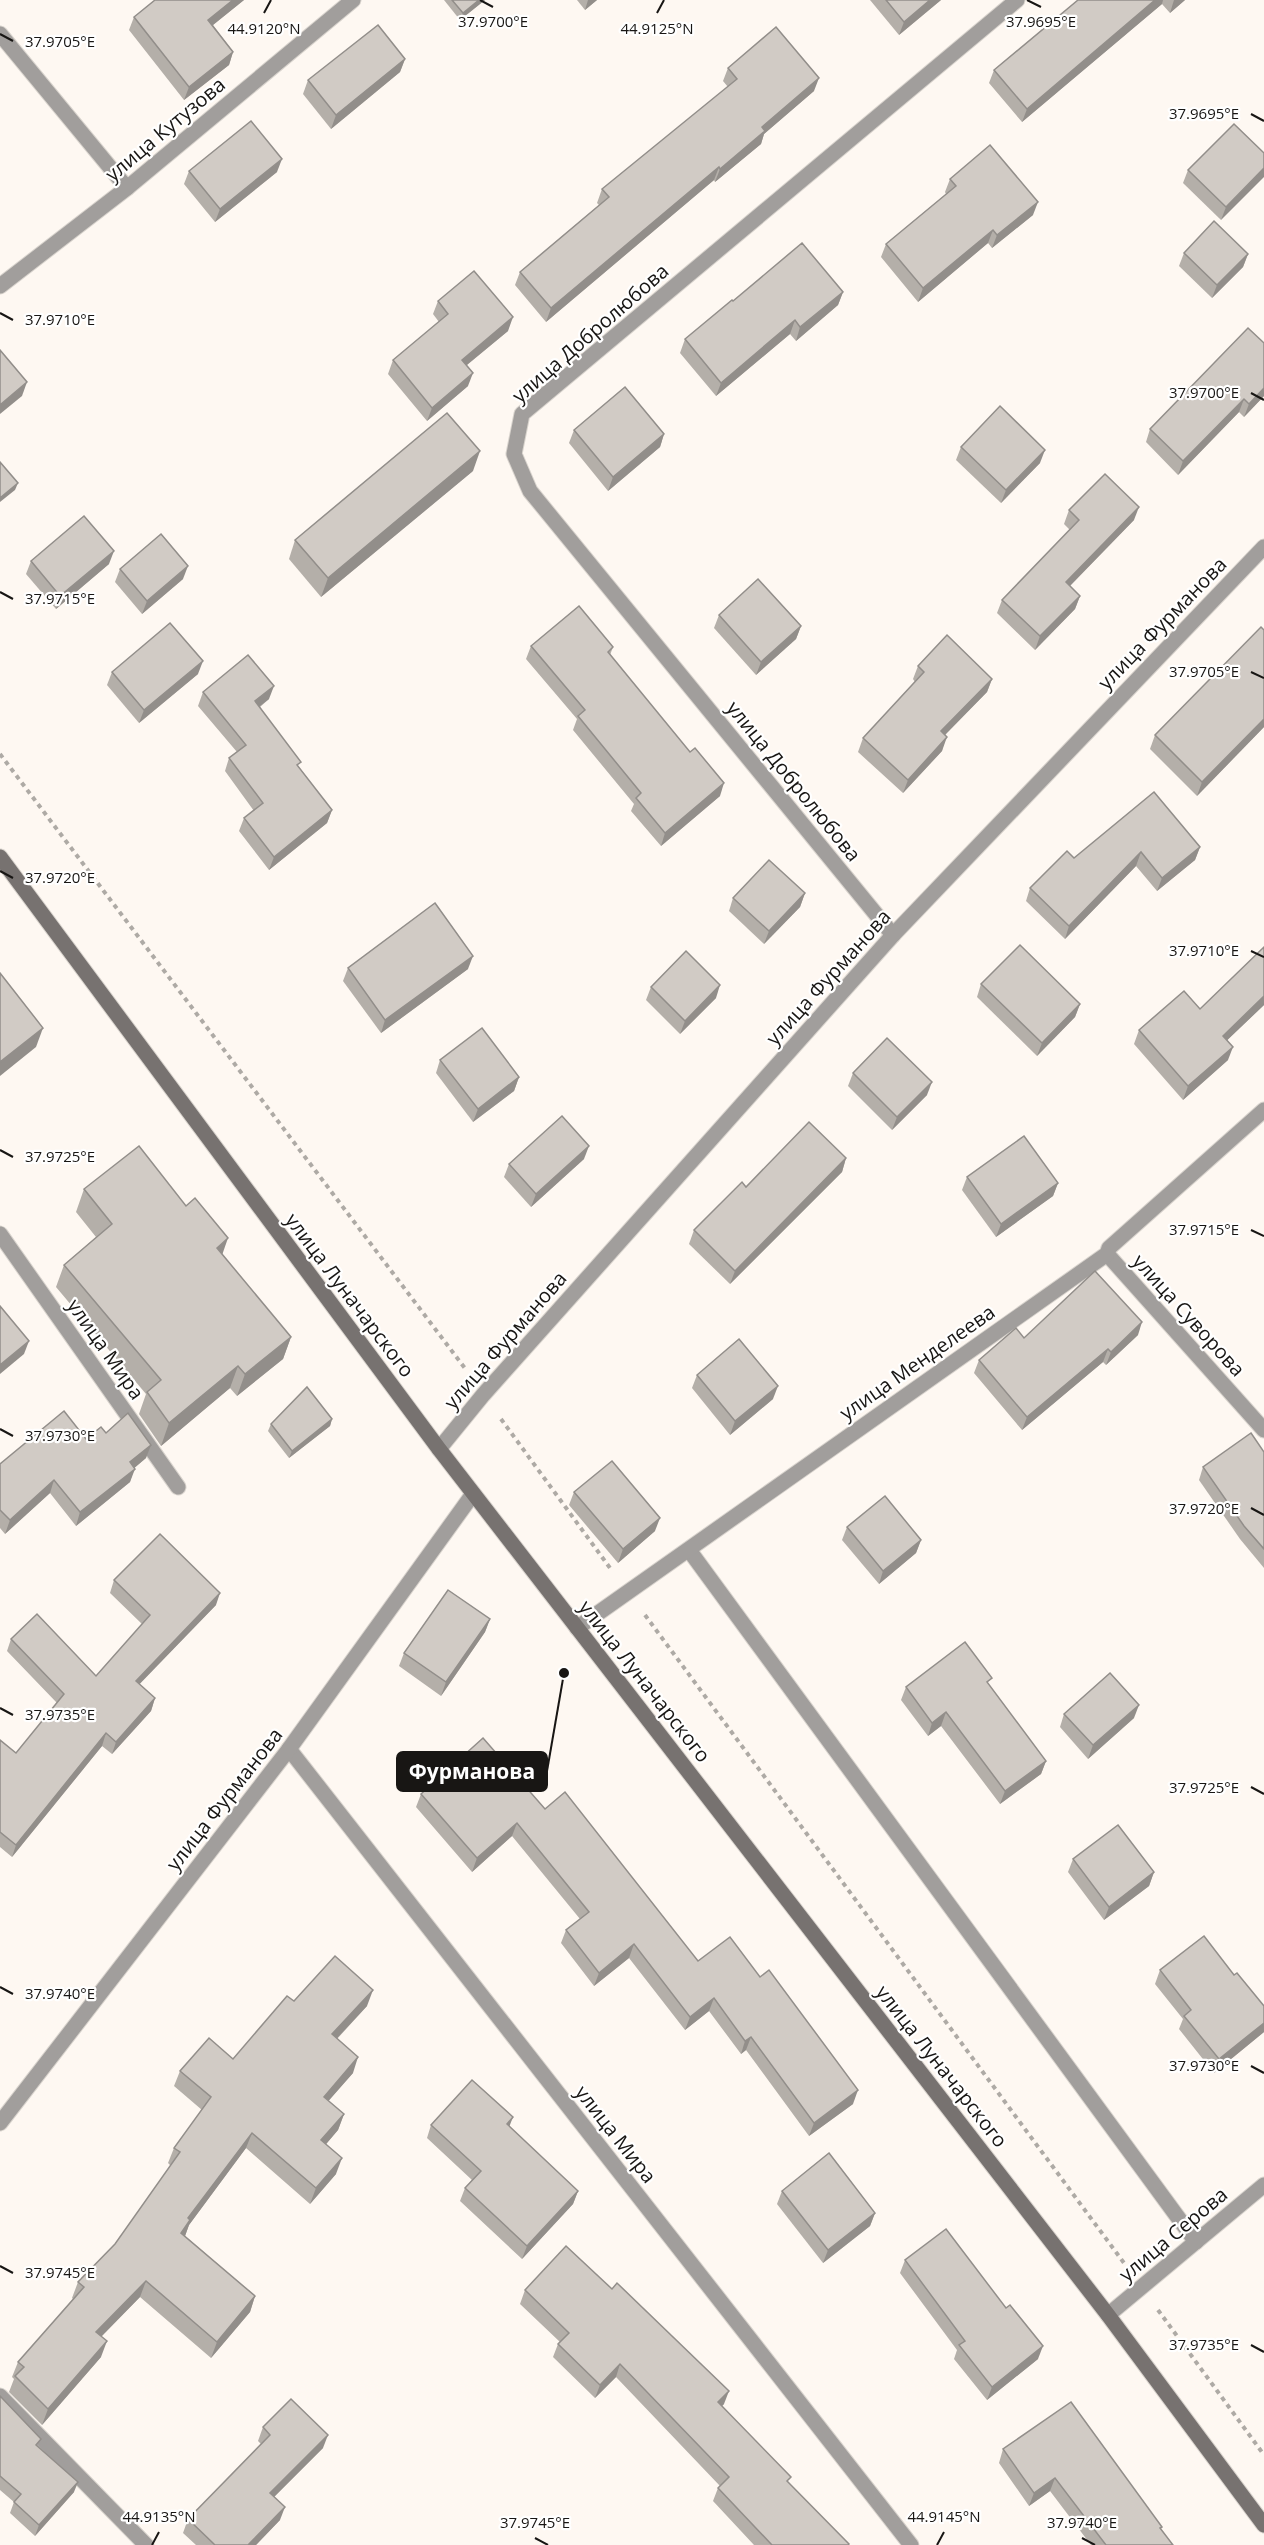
<svg xmlns="http://www.w3.org/2000/svg" width="1264" height="2545" viewBox="0 0 1264 2545" font-family="'Open Sans',sans-serif">
<style>
.lines{fill:none;stroke-linecap:round;stroke-linejoin:round}
.lane-casing{stroke:#d9d4ce;stroke-width:17}
.street-casing{stroke:#d9d4ce;stroke-width:17}
.secondary-casing{stroke:#d9d4ce;stroke-width:17}
.path{stroke:#aeaaa5;stroke-width:4;stroke-dasharray:4.5 4.5;stroke-linecap:butt}
.lane{stroke:#a19e9c;stroke-width:15}
.street{stroke:#a19e9c;stroke-width:15}
.secondary{stroke:#777270;stroke-width:15}
.wall{fill:#b4afa9}
.shaded-wall{fill:#928e8a}
.building{fill:#d1cbc5;stroke:#928e8a;stroke-width:1.5}
.ticks{fill:none;stroke:#181614;stroke-width:2}
.labels{text-anchor:middle;dominant-baseline:central;stroke-width:4.5;stroke-linejoin:round;paint-order:stroke}
.street-label{font-size:20px;fill:#181614;stroke:#fff}
.ticks-label{font-size:15px;text-anchor:middle;fill:#181614;stroke:#fff;stroke-width:4.5;stroke-linejoin:round;paint-order:stroke}
.leader{fill:none;stroke:#181614;stroke-width:2}
.callout-dot{fill:#181614;stroke:#fff;stroke-width:2}
.callout{fill:#181614;stroke:#181614;stroke-width:2}
.callout-label{font-size:21px;text-anchor:middle;font-weight:bold;fill:#fff}
</style>
<rect width="100%" height="100%" fill="#fef8f2"/>
<g class="lines">
<defs>
<path id="lane" d="M689,1550l507,692"/>
<g id="street">
<path d="M0,34l127,154"/>
<path d="M0,286l127,-98 226,-188"/>
<path d="M893,935l-363,-444 -16,-37 8,-40 495,-414"/>
<path d="M0,1234l178,253"/>
<path d="M1107,1254l157,176"/>
<path d="M439,1449l44,-54 410,-460 371,-388"/>
<path d="M577,1628l530,-374 2,-6 155,-138"/>
<path d="M289,1749l622,796"/>
<path d="M0,2123l289,-374 184,-255"/>
<path d="M1108,2315l156,-130"/>
<path d="M0,2396l146,149"/>
</g>
<path id="secondary" d="M0,857l439,592 669,866 156,210"/>
</defs>
<use href="#lane" class="lane-casing"/>
<use href="#street" class="street-casing"/>
<use href="#secondary" class="secondary-casing"/>
<g class="path">
<path d="M0,754l467,617"/>
<path d="M501,1419l109,149"/>
<path d="M645,1615l479,648"/>
<path d="M1158,2310l106,145"/>
</g>
<use href="#lane" class="lane"/>
<use href="#street" class="street"/>
<use href="#secondary" class="secondary"/>
</g>
<g class="wall">
<path d="M155,0h89l-31,25 20,27 -4,13 -45,35 -55,-70 5,-13z"/>
<path d="M444,0h41l-25,20z"/>
<path d="M577,0h20l-12,10z"/>
<path d="M870,0h71l-42,35z"/>
<path d="M1078,0h107l-15,13 -8,-9 -140,118 -33,-39 5,-13z"/>
<path d="M405,59l-5,13 -69,57 -28,-35 5,-14z"/>
<path d="M728,68l86,23 -50,43 -3,10 -46,38 -1,-2 -168,142 -31,-37 5,-13 79,-67 -2,-2 5,-14 126,-102 -5,-6z"/>
<path d="M1264,153l-43,67 -38,-37 5,-13z"/>
<path d="M189,171l88,1 -62,50 -31,-38z"/>
<path d="M950,179l83,36 -41,33 -4,-5 -70,59 -37,-45 5,-13 60,-50 -1,-2z"/>
<path d="M1184,253l64,1 -5,13 -31,31 -33,-32z"/>
<path d="M843,292l-5,13 -42,36 -6,-7 -74,62 -36,-43 5,-14 48,-38z"/>
<path d="M438,301l70,30 -41,34 1,21 -41,35 -39,-47 5,-14 46,-38 -6,-8z"/>
<path d="M1264,343v53l-20,21 -5,-5 -61,63 -32,-33 4,-13z"/>
<path d="M574,430l90,4 -4,13 -52,44 -39,-48z"/>
<path d="M961,447l79,16 -39,40 -45,-43z"/>
<path d="M473,471l-152,126 -32,-38 6,-19z"/>
<path d="M1069,510l65,10 -64,66 10,10 -5,13 -40,41 -38,-37 5,-13 68,-70 -6,-6z"/>
<path d="M31,561l78,3 -53,45 -30,-35z"/>
<path d="M120,569l63,10 -41,35 -27,-32z"/>
<path d="M719,615l82,11 -5,13 -40,36 -42,-47z"/>
<path d="M1264,630v97l-67,69 -47,-47 5,-14z"/>
<path d="M531,646l82,1 -3,8 110,141 -59,50 -30,-35 3,-7 -61,-74 4,-11 -51,-60z"/>
<path d="M918,666l74,13 -5,13 -42,43 -3,16 -39,42 -45,-41 5,-14 52,-56 -2,-3z"/>
<path d="M112,672l86,2 -59,49 -32,-38z"/>
<path d="M203,692l66,7 -9,8 39,60 33,43 -5,13 -58,47 -30,-39 5,-13 10,-7 -29,-40 4,-13 8,-6 -39,-46z"/>
<path d="M1200,847l-5,13 -38,31 -21,-25 -71,73 -39,-38 4,-13 44,-30z"/>
<path d="M805,893l-5,14 -36,37 -35,-33 4,-13z"/>
<path d="M1264,947v58l-37,35 1,20 -45,40 -49,-56 5,-14 61,-21z"/>
<path d="M348,968l120,1 -87,64 -38,-52z"/>
<path d="M981,984l99,20 -5,13 -38,39 -60,-59z"/>
<path d="M651,987l65,11 -36,36 -34,-34z"/>
<path d="M440,1060l79,17 -5,14 -41,31 -37,-49z"/>
<path d="M853,1073l74,22 -35,35 -44,-44z"/>
<path d="M846,1158l-4,14 -112,112 -41,-40 5,-14 52,-43z"/>
<path d="M584,1159l-53,48 -27,-30 5,-13z"/>
<path d="M967,1177l91,6 -5,13 -57,41 -34,-47z"/>
<path d="M84,1189l138,66 69,82 -8,22 -46,37 -7,-8 -69,58 -22,-32 7,-20 -90,-107 8,-22 32,-28 -20,-25z"/>
<path d="M1138,1335l-32,30 -3,-3 -81,68 -48,-57 5,-13z"/>
<path d="M697,1375l76,24 -43,36 -38,-47z"/>
<path d="M332,1419l-2,7 -41,32 -21,-27 3,-7z"/>
<path d="M106,1433l40,25 -12,10 -4,14 -54,44 -26,-33 -45,41 -5,-6v-64z"/>
<path d="M1264,1452v116l-24,-29 -41,-59 4,-13z"/>
<path d="M574,1492l81,39 -37,32 -49,-58z"/>
<path d="M847,1527l74,13 -5,13 -37,31 -37,-44z"/>
<path d="M114,1580l102,25 -77,79 16,14 -4,13 -39,43 -10,-8 -90,111 -12,-10v-107l16,13 41,-50 -50,-52 4,-12 85,37 46,-52 -32,-31z"/>
<path d="M490,1619l-5,13 -44,64 -42,-30 5,-13z"/>
<path d="M989,1686l57,75 -5,13 -41,30 -59,-78 -13,10 -27,-36 5,-13z"/>
<path d="M1064,1714l70,4 -46,41 -28,-32z"/>
<path d="M421,1794l124,15 153,152 155,143 -44,32 -63,-86 -5,4 -32,-43 -24,19 -56,-72 -35,28 -33,-43 5,-13 14,-11 -68,-83 -40,36 -56,-65z"/>
<path d="M1073,1859l81,13 -5,14 -45,34 -36,-48z"/>
<path d="M1160,1970l104,36v26l-50,41 -35,-44 4,-10 -28,-35z"/>
<path d="M294,2001l73,5 -30,33 16,34 -25,28 16,13 -6,16 -12,14 10,30 -26,30 -64,-56 -57,77 -4,11 70,60 -5,16 -39,46 -71,-61 -39,40v20l-59,68 -33,-33 5,-13 -2,-2 6,-15 55,-63 -1,-1 6,-16 37,-38 56,-78 -3,-3 6,-15 28,-38 -28,-24 6,-15 53,-12z"/>
<path d="M431,2125l79,2 68,64 -5,13 -51,55 -62,-58 5,-13 7,-8 -45,-42z"/>
<path d="M782,2191l93,22 -5,13 -47,37 -46,-59z"/>
<path d="M905,2260l133,99 -51,41 -33,-41 3,-9 -57,-77z"/>
<path d="M525,2290l199,114 -2,2 67,77 60,62h-95l-41,-44 5,-13 2,-2 -104,-109 -21,21 -42,-41 5,-13 2,-2 -40,-38z"/>
<path d="M0,2396l74,96 -39,44 -25,-23 4,-11 -14,-12z"/>
<path d="M263,2427l60,21 -49,49 6,23 -24,25h-60l-13,-12 5,-14 73,-75 -3,-3z"/>
<path d="M1003,2449l159,78 -1,2 12,16h-82l-41,-54 -21,15 -30,-43z"/>
</g>
<g class="shaded-wall">
<path d="M233,0h11l-41,33 5,-13z"/>
<path d="M479,0h6l-25,20 3,-7z"/>
<path d="M588,0h9l-12,10z"/>
<path d="M930,0h11l-42,35 5,-13z"/>
<path d="M1155,0h8l-1,4 -140,118 5,-13z"/>
<path d="M1174,0h11l-15,13z"/>
<path d="M233,52l-4,13 -45,35 5,-13z"/>
<path d="M405,59l-5,13 -69,57 5,-14z"/>
<path d="M819,78l-5,13 -50,43 -3,10 -46,38 5,-13 42,-42z"/>
<path d="M282,159l-5,13 -62,50 5,-13z"/>
<path d="M719,167l-5,13 -168,142 5,-14z"/>
<path d="M1264,168v9l-43,43 5,-13z"/>
<path d="M1038,202l-5,13 -41,33 5,-13z"/>
<path d="M993,230l-5,13 -70,59 5,-14z"/>
<path d="M1248,254l-5,13 -31,31 5,-13z"/>
<path d="M843,292l-5,13 -42,36 4,-14z"/>
<path d="M513,317l-5,14 -51,42 5,-13z"/>
<path d="M795,320l-5,14 -74,62 5,-13z"/>
<path d="M473,373l-5,13 -41,35 5,-13z"/>
<path d="M27,382l-5,14 -22,18v-9z"/>
<path d="M1264,388v8l-20,21 5,-13z"/>
<path d="M1244,399l-5,13 -61,63 5,-14z"/>
<path d="M664,434l-4,13 -52,44 5,-14z"/>
<path d="M1045,450l-5,13 -39,40 5,-13z"/>
<path d="M480,451l-7,20 -152,126 7,-19z"/>
<path d="M18,483l-3,7 -15,12v-4z"/>
<path d="M1139,507l-5,13 -73,75 5,-13z"/>
<path d="M114,551l-5,13 -53,45 4,-13z"/>
<path d="M188,566l-5,13 -41,35 5,-13z"/>
<path d="M1080,596l-5,13 -40,41 5,-14z"/>
<path d="M801,626l-5,13 -40,36 5,-13z"/>
<path d="M203,661l-5,13 -59,49 5,-13z"/>
<path d="M992,679l-5,13 -51,52 5,-13z"/>
<path d="M274,686l-5,13 -19,15 5,-13z"/>
<path d="M1264,719v8l-67,69 5,-14z"/>
<path d="M947,737l-5,14 -39,42 5,-13z"/>
<path d="M724,783l-4,13 -59,50 4,-13z"/>
<path d="M332,810l-5,13 -58,47 5,-13z"/>
<path d="M1200,847l-5,13 -38,31 5,-13z"/>
<path d="M1141,852l-5,14 -71,73 4,-13z"/>
<path d="M805,893l-5,14 -36,37 5,-13z"/>
<path d="M473,956l-5,13 -87,64 4,-13z"/>
<path d="M720,985l-4,13 -36,36 5,-13z"/>
<path d="M1264,996v9l-46,44 5,-13z"/>
<path d="M1080,1004l-5,13 -38,39 5,-13z"/>
<path d="M43,1028l-7,19 -36,29v-14z"/>
<path d="M1233,1047l-5,13 -45,40 5,-14z"/>
<path d="M519,1077l-5,14 -41,31 5,-13z"/>
<path d="M932,1082l-5,13 -35,35 5,-13z"/>
<path d="M589,1146l-5,13 -53,48 5,-13z"/>
<path d="M846,1158l-4,14 -112,112 5,-13z"/>
<path d="M1058,1183l-5,13 -57,41 5,-13z"/>
<path d="M228,1238l-8,23 -3,-13z"/>
<path d="M1142,1322l-4,13 -32,30 5,-13z"/>
<path d="M291,1337l-8,22 -46,37 8,-22z"/>
<path d="M29,1341l-5,13 -24,20v-9z"/>
<path d="M1108,1349l-5,13 -81,68 5,-13z"/>
<path d="M238,1366l-8,22 -69,58 8,-23z"/>
<path d="M778,1386l-5,13 -43,36 5,-14z"/>
<path d="M332,1419l-2,7 -41,32 3,-7z"/>
<path d="M151,1445l-5,13 -21,18 5,-14z"/>
<path d="M135,1469l-5,13 -54,44 4,-14z"/>
<path d="M54,1480l-4,13 -45,41 5,-14z"/>
<path d="M660,1518l-5,13 -37,32 5,-14z"/>
<path d="M921,1540l-5,13 -37,31 4,-13z"/>
<path d="M220,1593l-4,12 -85,88 5,-12z"/>
<path d="M490,1619l-5,13 -44,64 5,-14z"/>
<path d="M155,1698l-4,13 -39,43 4,-12z"/>
<path d="M1139,1705l-5,13 -46,41 5,-14z"/>
<path d="M946,1712l-5,14 -13,10 4,-13z"/>
<path d="M106,1733l-4,13 -90,111 4,-12z"/>
<path d="M1046,1761l-5,13 -41,30 5,-13z"/>
<path d="M517,1823l-5,13 -40,36 5,-14z"/>
<path d="M1154,1872l-5,14 -45,34 5,-13z"/>
<path d="M634,1944l-5,14 -35,28 5,-13z"/>
<path d="M373,1990l-6,16 -41,44 6,-16z"/>
<path d="M714,1998l-5,13 -24,19 5,-13z"/>
<path d="M1264,2023v9l-50,41 5,-14z"/>
<path d="M751,2037l-5,13 -5,4 4,-13z"/>
<path d="M358,2057l-5,16 -35,40 6,-16z"/>
<path d="M858,2090l-5,14 -44,32 5,-13z"/>
<path d="M344,2114l-6,16 -22,26 5,-16z"/>
<path d="M513,2117l-5,13 -1,-6z"/>
<path d="M252,2133l-6,15 -57,77 -4,11 -10,13 13,-31z"/>
<path d="M342,2158l-6,16 -26,30 6,-16z"/>
<path d="M578,2191l-5,13 -51,55 5,-13z"/>
<path d="M875,2213l-5,13 -47,37 5,-13z"/>
<path d="M146,2281l-6,16 -50,51 6,-16z"/>
<path d="M255,2296l-5,16 -39,46 6,-16z"/>
<path d="M107,2341l-6,16 -59,68 6,-16z"/>
<path d="M1043,2346l-5,13 -51,41 5,-13z"/>
<path d="M620,2364l-4,13 -21,21 5,-13z"/>
<path d="M729,2391l-5,13 -11,11 5,-13z"/>
<path d="M328,2435l-5,13 -58,58 5,-13z"/>
<path d="M1055,2478l-5,13 -21,15 5,-13z"/>
<path d="M78,2482l-4,10 -39,44 4,-11z"/>
<path d="M285,2507l-5,13 -24,25h-8z"/>
</g>
<g class="building">
<path d="M155,0h78l-25,20 25,32 -44,35 -55,-70z"/>
<path d="M452,0h27l-16,13z"/>
<path d="M886,0h44l-26,22z"/>
<path d="M1078,0h77l-128,109 -33,-39z"/>
<path d="M378,25l27,34 -69,56 -28,-35z"/>
<path d="M776,27l43,51 -57,49 3,4 -45,38 -1,-2 -168,141 -31,-36 89,-75 -7,-8 135,-110 -9,-11z"/>
<path d="M251,121l31,38 -62,50 -31,-38z"/>
<path d="M1234,124l30,29v15l-38,39 -38,-37z"/>
<path d="M990,145l48,57 -41,33 -4,-5 -70,58 -37,-44 70,-58 -6,-7z"/>
<path d="M1214,221l34,33 -31,31 -33,-32z"/>
<path d="M802,243l41,49 -43,35 -5,-7 -74,63 -36,-44 47,-39 1,1z"/>
<path d="M474,271l39,46 -51,43 11,13 -41,35 -39,-48 55,-46 -10,-13z"/>
<path d="M1248,328l16,15v45l-15,16 -5,-5 -61,62 -33,-32z"/>
<path d="M0,350l27,32 -27,23z"/>
<path d="M625,387l39,47 -51,43 -39,-47z"/>
<path d="M1000,406l45,44 -39,40 -45,-43z"/>
<path d="M447,413l33,38 -152,127 -33,-38z"/>
<path d="M0,462l18,21 -18,15z"/>
<path d="M1105,474l34,33 -73,75 14,14 -40,40 -38,-36 77,-80 -10,-10z"/>
<path d="M84,516l30,35 -54,45 -29,-35z"/>
<path d="M161,534l27,32 -41,35 -27,-32z"/>
<path d="M758,579l43,47 -40,36 -42,-47z"/>
<path d="M579,606l34,41 -5,5 82,100 5,-4 29,35 -59,50 -29,-35 5,-5 -63,-77 7,-6 -54,-64z"/>
<path d="M170,623l33,38 -59,49 -32,-38z"/>
<path d="M1261,627l3,3v89l-62,63 -47,-47z"/>
<path d="M947,635l45,44 -51,52 6,6 -39,43 -45,-42 61,-66 -6,-6z"/>
<path d="M248,655l26,31 -19,15 46,61 -4,3 35,45 -58,47 -30,-39 19,-15 -34,-45 17,-13 -43,-53z"/>
<path d="M1154,792l46,55 -38,31 -21,-26 -72,74 -39,-38 37,-37 7,7z"/>
<path d="M769,860l36,33 -36,38 -36,-33z"/>
<path d="M435,903l38,53 -88,64 -37,-52z"/>
<path d="M1020,945l60,59 -38,39 -61,-59z"/>
<path d="M1264,947v49l-41,40 10,11 -45,39 -49,-56 45,-39 16,18z"/>
<path d="M686,951l34,34 -35,36 -34,-34z"/>
<path d="M0,973l43,55 -43,34z"/>
<path d="M482,1028l37,49 -41,32 -38,-49z"/>
<path d="M887,1038l45,44 -35,35 -44,-44z"/>
<path d="M562,1116l27,30 -53,48 -27,-30z"/>
<path d="M809,1122l37,36 -111,113 -41,-41 48,-48 4,5z"/>
<path d="M1024,1136l34,47 -57,41 -34,-47z"/>
<path d="M139,1146l47,60 9,-8 33,40 -11,10 74,89 -46,37 -7,-8 -69,57 -22,-31 14,-12 -97,-115 48,-41 -28,-35z"/>
<path d="M1095,1271l47,51 -31,30 -3,-3 -81,68 -48,-57 37,-32 8,10z"/>
<path d="M0,1306l29,35 -29,24z"/>
<path d="M739,1339l39,47 -43,35 -38,-46z"/>
<path d="M307,1387l25,32 -40,32 -21,-27z"/>
<path d="M64,1411l22,28 15,-12 5,6 22,-20 23,32 -21,17 5,7 -55,43 -26,-32 -44,40 -10,-10v-46z"/>
<path d="M1251,1433l13,19v97l-20,-23 -41,-59z"/>
<path d="M612,1461l48,57 -37,31 -49,-57z"/>
<path d="M885,1496l36,44 -38,31 -36,-44z"/>
<path d="M160,1534l60,59 -84,88 19,17 -39,44 -10,-9 -90,112 -16,-13v-92l16,13 48,-59 -53,-55 26,-25 59,62 54,-61 -36,-35z"/>
<path d="M448,1590l42,29 -44,63 -42,-29z"/>
<path d="M965,1642l27,36 -5,4 59,79 -41,30 -59,-79 -14,11 -26,-36z"/>
<path d="M1110,1673l29,32 -46,40 -29,-31z"/>
<path d="M483,1738l62,71 20,-17 133,169 32,-24 30,40 9,-7 89,120 -44,33 -63,-86 -6,4 -31,-43 -24,19 -56,-73 -35,29 -33,-43 23,-18 -72,-89 -40,35 -56,-64z"/>
<path d="M1118,1825l36,47 -45,35 -36,-48z"/>
<path d="M1204,1936l30,39 3,-2 27,33v17l-45,36 -35,-43 7,-6 -31,-40z"/>
<path d="M335,1956l38,34 -41,44 26,23 -34,40 20,17 -23,26 21,18 -26,30 -64,-55 -64,85 2,2 -9,13 74,63 -38,46 -71,-61 -50,51 11,9 -59,68 -33,-33 9,-9 -6,-5 66,-75 -6,-5 37,-38 65,-92 -6,-4 37,-51 -31,-26 29,-33 24,21 54,-63 7,5z"/>
<path d="M472,2080l41,37 -6,7 71,67 -51,55 -62,-58 16,-17 -50,-46z"/>
<path d="M829,2153l46,60 -47,37 -46,-59z"/>
<path d="M946,2229l60,79 4,-3 33,41 -51,41 -33,-42 6,-4 -60,-81z"/>
<path d="M566,2246l46,43 5,-6 112,108 -11,11 73,75 -4,4 62,63 -1,1h-76l-54,-57 11,-11 -109,-113 -20,21 -42,-41 11,-11 -44,-43z"/>
<path d="M0,2396l41,43 -5,6 42,37 -39,43 -25,-23 7,-8 -21,-18z"/>
<path d="M291,2399l37,36 -58,58 15,14 -37,38h-33l-27,-26 82,-84 -7,-8z"/>
<path d="M1071,2402l91,125 -2,1 13,17h-67l-51,-67 -21,15 -31,-44z"/>
</g>
<path class="ticks" d="M480,0l13,7M1027,0l14,7M264,13l7,-13M657,13l7,-13M0,34l13,7M1251,114l13,7M0,313l13,7M1251,393l13,7M0,592l13,7M1251,672l13,6M0,871l13,7M1251,951l13,6M0,1150l13,7M1251,1230l13,6M0,1429l13,7M1251,1508l13,7M0,1708l13,7M1251,1787l13,7M0,1987l13,7M1251,2066l13,7M0,2266l13,7M1251,2345l13,7M535,2538l13,7M1082,2538l13,7M152,2545l7,-13M937,2545l7,-13"/>
<g class="labels">
<g class="street-label">
<text transform="translate(165 129) rotate(-40)">улица Кутузова</text>
<text transform="translate(590 333) rotate(-41)">улица Добролюбова</text>
<text transform="translate(1162 623) rotate(-46)">улица Фурманова</text>
<text transform="translate(794 781) rotate(51)">улица Добролюбова</text>
<text transform="translate(828 977) rotate(-48)">улица Фурманова</text>
<text transform="translate(350 1295) rotate(53)">улица Луначарского</text>
<text transform="translate(1189 1315) rotate(48)">улица Суворова</text>
<text transform="translate(505 1340) rotate(-49)">улица Фурманова</text>
<text transform="translate(106 1349) rotate(55)">улица Мира</text>
<text transform="translate(917 1362) rotate(-35)">улица Менделеева</text>
<text transform="translate(645 1681) rotate(52)">улица Луначарского</text>
<text transform="translate(224 1799) rotate(-52)">улица Фурманова</text>
<text transform="translate(942 2066) rotate(52)">улица Луначарского</text>
<text transform="translate(616 2134) rotate(52)">улица Мира</text>
<text transform="translate(1173 2234) rotate(-40)">улица Серова</text>
</g>
</g>
<g class="ticks-label">
<text x="493" y="27">37.9700°E</text>
<text x="1041" y="27">37.9695°E</text>
<text x="264" y="34">44.9120°N</text>
<text x="657" y="34">44.9125°N</text>
<text x="60" y="47">37.9705°E</text>
<text x="1204" y="119">37.9695°E</text>
<text x="60" y="325">37.9710°E</text>
<text x="1204" y="398">37.9700°E</text>
<text x="60" y="604">37.9715°E</text>
<text x="1204" y="677">37.9705°E</text>
<text x="60" y="883">37.9720°E</text>
<text x="1204" y="956">37.9710°E</text>
<text x="60" y="1162">37.9725°E</text>
<text x="1204" y="1235">37.9715°E</text>
<text x="60" y="1441">37.9730°E</text>
<text x="1204" y="1514">37.9720°E</text>
<text x="60" y="1720">37.9735°E</text>
<text x="1204" y="1793">37.9725°E</text>
<text x="60" y="1999">37.9740°E</text>
<text x="1204" y="2071">37.9730°E</text>
<text x="60" y="2278">37.9745°E</text>
<text x="1204" y="2350">37.9735°E</text>
<text x="159" y="2522">44.9135°N</text>
<text x="944" y="2522">44.9145°N</text>
<text x="535" y="2528">37.9745°E</text>
<text x="1082" y="2528">37.9740°E</text>
</g>
<path class="leader" d="M564 1673L547 1771"/>
<circle class="callout-dot" cx="564" cy="1673" r="6"/>
<rect class="callout" x="397" y="1752" width="150" height="39" rx="6"/>
<g class="callout-label">
<text x="472" y="1779">Фурманова</text>
</g>
</svg>
